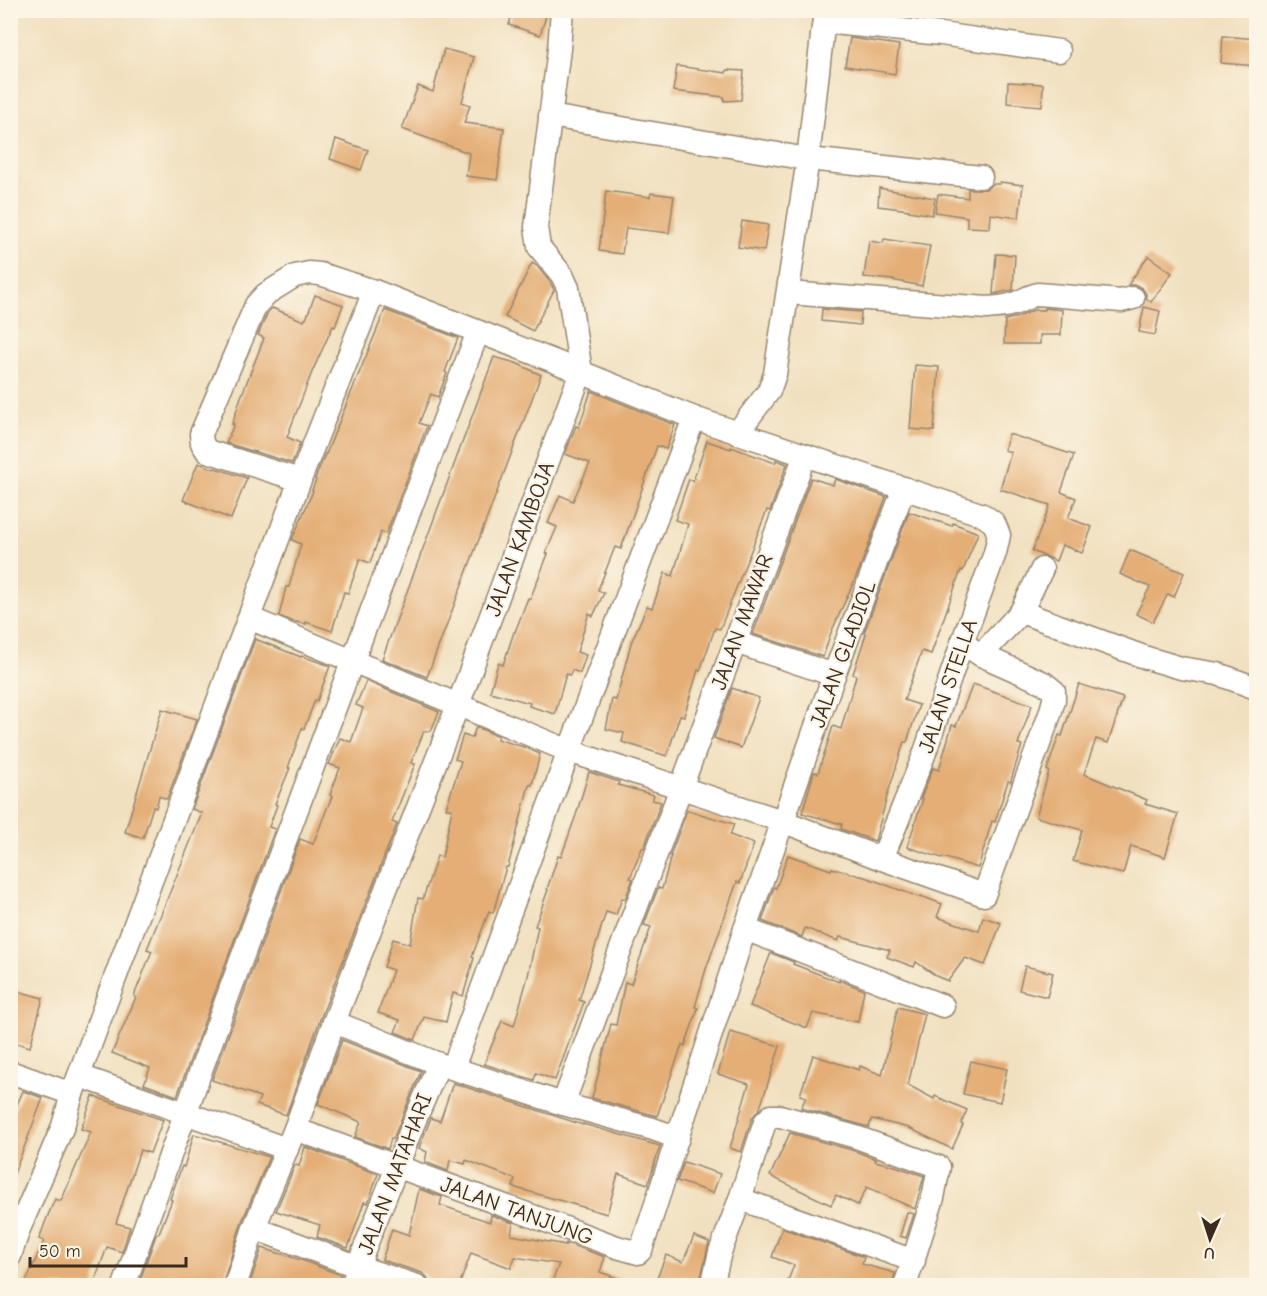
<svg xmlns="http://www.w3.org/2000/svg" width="1267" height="1296" viewBox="0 0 1267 1296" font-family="'Comic Neue',sans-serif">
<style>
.building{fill:#e4ae76}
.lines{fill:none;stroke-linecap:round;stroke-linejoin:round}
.minor-casing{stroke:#96856e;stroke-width:25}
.minor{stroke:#fff;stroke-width:22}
.labels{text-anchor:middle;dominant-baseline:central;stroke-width:4.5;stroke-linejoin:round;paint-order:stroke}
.street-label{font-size:22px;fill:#3b2a1e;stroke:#fcf5e5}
</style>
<rect width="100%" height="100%" fill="#fcf5e5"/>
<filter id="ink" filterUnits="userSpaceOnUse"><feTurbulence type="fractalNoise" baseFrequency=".0167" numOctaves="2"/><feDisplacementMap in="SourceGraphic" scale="12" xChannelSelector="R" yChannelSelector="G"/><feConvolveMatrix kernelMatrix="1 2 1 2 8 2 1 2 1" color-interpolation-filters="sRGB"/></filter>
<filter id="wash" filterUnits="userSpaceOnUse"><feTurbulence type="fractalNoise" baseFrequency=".008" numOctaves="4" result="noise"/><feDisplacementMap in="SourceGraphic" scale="24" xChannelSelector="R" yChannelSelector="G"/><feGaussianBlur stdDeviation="1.35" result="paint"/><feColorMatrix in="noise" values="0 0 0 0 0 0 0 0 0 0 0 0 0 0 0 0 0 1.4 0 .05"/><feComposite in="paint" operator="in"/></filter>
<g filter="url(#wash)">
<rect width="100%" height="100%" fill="#f1e0bf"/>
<g id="blocks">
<g class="building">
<path d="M513,10h35l-8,25 -31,-10z"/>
<path d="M1223,36l34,3v27l-36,-3z"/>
<path d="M850,38l49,7 -4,29 -50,-8z"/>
<path d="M444,49l30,8 -12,45 8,3 -6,18 40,5 -7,52 -31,-4 3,-23 -67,-24 16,-43 15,6z"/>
<path d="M677,66l49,7 1,-3 17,1 -3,29 -17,1v-4l-51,-6z"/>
<path d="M1008,82l35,2 -1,22 -35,-3z"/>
<path d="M336,139l32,11 -7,20 -31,-11z"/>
<path d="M1000,182l23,3 -4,33 -28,-4 -1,14 -23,-1v-10l-32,-5 3,-18 30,4v-9h18l6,-5h8z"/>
<path d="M879,188l56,10 -3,17 -23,-4v-1l-31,-4z"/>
<path d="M606,191l44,6 1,-4 23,3 -5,37 -43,-5 -4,26 -23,-3z"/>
<path d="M742,221l26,4 -4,26 -26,-4z"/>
<path d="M884,239l46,7 -8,40 -30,-6 -28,-3 5,-36 14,2z"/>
<path d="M996,254l19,1 -2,35 -20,4z"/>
<path d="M1148,256l24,17 -21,29 -5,-4v-4l-4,-6 -6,-3h-8z"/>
<path d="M532,263l5,3 13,16 4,8 -21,41 -28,-14z"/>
<path d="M315,295l28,10 -8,22 -2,-1 -21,46 -25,65 13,6 -8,20 -66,-20 8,-19h-2l9,-27 23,-59 -6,-3 10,-23 4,-4 32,13 1,-2h1z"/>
<path d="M1144,307l16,4 -5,24 -16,-3z"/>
<path d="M1045,308l17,2 -1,25h-21v9h-36l1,-24 13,-3 16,-7h11z"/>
<path d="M822,309l39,3 -1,13 -39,-4z"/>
<path d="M385,310l73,28 -13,34 2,1 -9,24 -7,-3 -12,29 8,3 -41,108 -5,-2 -11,31 -10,-4 -12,34 -4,-1 -12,39 -26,-9v2l-15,-3 -12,-5 7,-29h3l12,-43 -9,-4 21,-49 -1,-1 4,-10 -1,-1 10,-25h1z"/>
<path d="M494,357l22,6 25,12 -114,302 -45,-18z"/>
<path d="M915,365l24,2 -5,64 -24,-2z"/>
<path d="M591,391l84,34 -9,24 -9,-3 -36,103 -6,-2 -17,43 6,3 -11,23 -4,-3 -12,39 9,3 -6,18 -8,-3 -2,5 -4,-1 -11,40 -26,-8 1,-3 -40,-11 8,-29 5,2 11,-33h1l13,-34 2,1 18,-45 -2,-1 11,-26 -9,-4 12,-28 13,6 17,-38 -25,-9 11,-28 3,1z"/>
<path d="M1009,434l65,21 -13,37 15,6 -8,20 24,9 -10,26 -20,-8 -6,16 -24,-10 18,-46 -50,-16 11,-37 -7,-2z"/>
<path d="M707,441l24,8v-2l44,16 1,-3 11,4 -17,47 -3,-1 -47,119 -5,-1 -15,43 -2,-1 -14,46 -4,-1 -13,41 -45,-14 2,-9 -18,-4 6,-30 4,1 15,-57 16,-37 5,2 13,-35 8,3 15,-52 -13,-4 14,-41 4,2z"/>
<path d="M198,463l16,6 1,-1 32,10 -16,41 -48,-19z"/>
<path d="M811,478l22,7 2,-6 51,18 -26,71 -30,67 -7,22 -70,-23z"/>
<path d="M909,512l43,14 1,-3 25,10 -15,38 -2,-1 -30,84 -9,-3 -18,49 15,5 -12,37h-3l-16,51 -13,48 -34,-12 1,-5 -40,-11 12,-41 4,1 15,-47 8,3 15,-53 -3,-2 13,-40 -2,-1z"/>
<path d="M1130,550l54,23 -10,24 -6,-3 -15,28 -17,-8 14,-27 -30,-13z"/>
<path d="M255,639l46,18 1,-1 28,10 -13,35 -2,-1 -11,29 -2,-1 -14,40h2l-15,36 2,1 -8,22 6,2 -98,267 -33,-12 6,-16 -38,-15 24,-56 -2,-1 18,-45 -5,-2 55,-136 -10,-4z"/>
<path d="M366,681l73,31 -8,19h-7l-13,32 4,1 -23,58 5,2 -76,193 -35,98 -29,-10 3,-8 -48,-17 88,-241 13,5 19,-48 -2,-1 10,-27 -11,-4 11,-26 11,4 12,-34 -7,-3z"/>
<path d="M973,684l59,21 -14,39 4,1 -11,35v2l-3,-1 -13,41 -3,-1 -14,47 -35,-11 -1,1 -35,-11 16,-48 -2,-1 12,-30 6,2 13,-45 4,1z"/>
<path d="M1079,684l44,14 -15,45 -12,-4 -12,35 63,26 -2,4 33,10 -13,43 -34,-11 -8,28 -50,-13 9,-31 -46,-13 13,-46 -2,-1 12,-35 3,1z"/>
<path d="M732,688l27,10 -18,50 -27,-10z"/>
<path d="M162,709l35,10 -30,80 -8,-3 -3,12 -3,-1 -10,31 -18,-6z"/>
<path d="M476,727l22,9 -1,3 27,8 16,7 -8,31h-3l-21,82h-2l-13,46 -4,-2 -17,46 2,1 -11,38 -10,-3 -7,29 -22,-5 -9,23 -20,-8 5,-12 -22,-7 15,-43 -9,-3 9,-28 17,5 8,-46 5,1 14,-43 5,1 10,-47 -6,-2 15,-47 -6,-2 8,-24 9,3z"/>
<path d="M589,772l30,10 -1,3 36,10 -2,5 9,2 -17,46h-2l-12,30 3,1 -8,20 -3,-1 -6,17 -10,-3 -27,88 5,2 -29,78 -19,-7 -2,7 -50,-16 18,-43 12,5 14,-50 10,-49 -3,-1 13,-36 -1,-1 11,-33 3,1 15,-42z"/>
<path d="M687,810l47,14 -4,11 24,9 -14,39 -3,-1 -31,87 -11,38 3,1 -13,38 -3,-1 -25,71 -65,-18 19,-74 5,1 9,-43 6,2 20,-57 -7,-2 14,-37 4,1 9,-33h-1z"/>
<path d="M788,855l43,15 1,-2 36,10 53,20v-2l21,8 -5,13 42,14 4,-14 18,6 -16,42 -20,-7 -17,23 -10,-4 -22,-15 -2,5 -27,-10 3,-7 -50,-13 -2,4 -33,-13 -3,9 -40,-16 12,-34 2,1z"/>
<path d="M771,953l23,9 -1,2 46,18v-2l25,10 -6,32 -45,-9 -6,15 -57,-22z"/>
<path d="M1025,966l28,7 -6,24 -28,-7z"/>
<path d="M10,989l33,9 -13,49 -20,-6z"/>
<path d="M898,1007l27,7 -17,71 26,14 1,-3 32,14 -6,14 2,1 -11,24 -43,-21 -37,-9 -3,8 -68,-19 5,-11 -6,-2 13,-40 46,15 1,-4 22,9z"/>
<path d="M730,1032l50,14 -20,62 -8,10 -11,34 -11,-4 19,-64 -31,-10z"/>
<path d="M342,1040l79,31 -28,68 -2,-1 -3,11 -33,-12 6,-15 -43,-18z"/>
<path d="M971,1061l36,8 -7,33 -37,-8z"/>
<path d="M453,1083l130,42v-1l77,22 -12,38 -30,-10 -11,40 -94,-27 2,-8 -49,-19 -1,4 -15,-4 -2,11 -23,-9 2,-10 -8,-4 12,-30 9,3z"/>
<path d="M23,1091l20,7 -31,81h-2v-58z"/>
<path d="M93,1096l70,24 -13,33 -10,-3 -24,73 14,4 -8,25 -15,-5 -14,39h-69l20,-45 -5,-2 7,-19 9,-21 6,2 30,-69 -10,-3z"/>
<path d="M790,1133l62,17 24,9 -1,2 20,5 29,10 -9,33 -48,-22 -9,18 -22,-10 -5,10 -61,-29z"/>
<path d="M194,1134l75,23 -28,67 -19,62h-84l18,-51 2,-2h1l13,-33 -2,-1 12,-33 2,1z"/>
<path d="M305,1147l73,27 -10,29 -4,-1 -16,46 -31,-11 3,-12 -44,-14 19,-46 4,1z"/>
<path d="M684,1162l36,12 -7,19 -36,-12z"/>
<path d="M419,1189l23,8 -2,8 50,17 1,-7 22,8 -2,12 55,10v-2l39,14 -5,15 31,11v3h-69l-10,-4 7,-18 -44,-7 -4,11 -40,-15 -12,33h-29l-3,-9 -5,-4 -40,-13 10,-31 17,6z"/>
<path d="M907,1212l7,2 -8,24 -6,-2z"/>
<path d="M782,1228l82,29 -2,7 33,9 -3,13h-106l8,-21 -22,-8z"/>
<path d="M694,1236l15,6 -10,44h-33l-10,-5 10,-26 17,7z"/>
<path d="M262,1248l39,12 40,15 -4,11h-88z"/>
</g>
</g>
</g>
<g filter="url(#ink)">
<use href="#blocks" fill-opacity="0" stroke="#96856e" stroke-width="1.5"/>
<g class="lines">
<defs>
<g id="minor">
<path d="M824,22l117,12 118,17"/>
<path d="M550,116l258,43 173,18"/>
<path d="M788,293l199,15c9,-1 18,-1 26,-4 9,-3 16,-8 25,-10l83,7 12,-3"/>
<path d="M737,433l32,-42 6,-17 33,-215 17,-149"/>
<path d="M300,480l-93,-29 -5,-8 -1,-9 55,-129 10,-11 29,-18 14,-3 11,1 54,17 182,71 138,56 289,97 11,8 5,12 -4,18 -33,90 -38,112 -42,104"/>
<path d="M1021,612l126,46 34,10 37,6 38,14"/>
<path d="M249,618l320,133 213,70 100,38 102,36 66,-181 4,-14v-9l-10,-8 -63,-28 -19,-12"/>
<path d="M735,642l99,33"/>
<path d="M981,655l40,-43 21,-43"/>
<path d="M745,929l198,77"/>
<path d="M334,1022l105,42 124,40 90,25 25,9"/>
<path d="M453,1068l116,-317 125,-333"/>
<path d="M10,1072l62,22"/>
<path d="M80,1076l207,73"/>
<path d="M563,1104l242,-649"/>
<path d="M295,1129l322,118 21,6 3,-3 104,-321 89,-254 70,-187"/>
<path d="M740,1199l174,62"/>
<path d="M254,1228l105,39 58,19"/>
<path d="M10,1256l9,-27 44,-103 9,-32 228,-614 74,-189"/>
<path d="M124,1286c112,-320 232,-637 354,-954"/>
<path d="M235,1286l19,-58 41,-99 39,-107 124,-317 123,-333 -13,-84 -6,-13 -23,-28 -3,-20 23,-178 3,-39"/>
<path d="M352,1286l12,-36 33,-83 15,-40 27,-63"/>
<path d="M712,1286l8,-34 20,-53 25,-77 6,-6h9l76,21 83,30 -6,31 -28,88"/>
</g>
</defs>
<use href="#minor" class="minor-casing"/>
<use href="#minor" class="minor"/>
</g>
</g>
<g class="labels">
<g class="street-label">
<text transform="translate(520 539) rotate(-70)">JALAN KAMBOJA</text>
<text transform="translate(742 622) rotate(-70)">JALAN MAWAR</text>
<text transform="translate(843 654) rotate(-70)">JALAN GLADIOL</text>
<text transform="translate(948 686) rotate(-71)">JALAN STELLA</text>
<text transform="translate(395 1174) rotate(-69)">JALAN MATAHARI</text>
<text transform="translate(517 1211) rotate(20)">JALAN TANJUNG</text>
</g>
</g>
<rect width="1267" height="1296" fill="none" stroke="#fcf5e5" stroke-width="36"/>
<g transform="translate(1210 1239) rotate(183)" stroke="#fcf5e5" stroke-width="4.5" paint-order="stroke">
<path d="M0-4.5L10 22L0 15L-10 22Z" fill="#3b2a1e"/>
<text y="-9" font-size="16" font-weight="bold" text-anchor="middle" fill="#3b2a1e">U</text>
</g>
<path d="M30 1257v9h156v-9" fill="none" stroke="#3b2a1e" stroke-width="3"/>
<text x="39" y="1257" font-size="18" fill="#3b2a1e" stroke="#fcf5e5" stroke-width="4.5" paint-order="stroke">50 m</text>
</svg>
